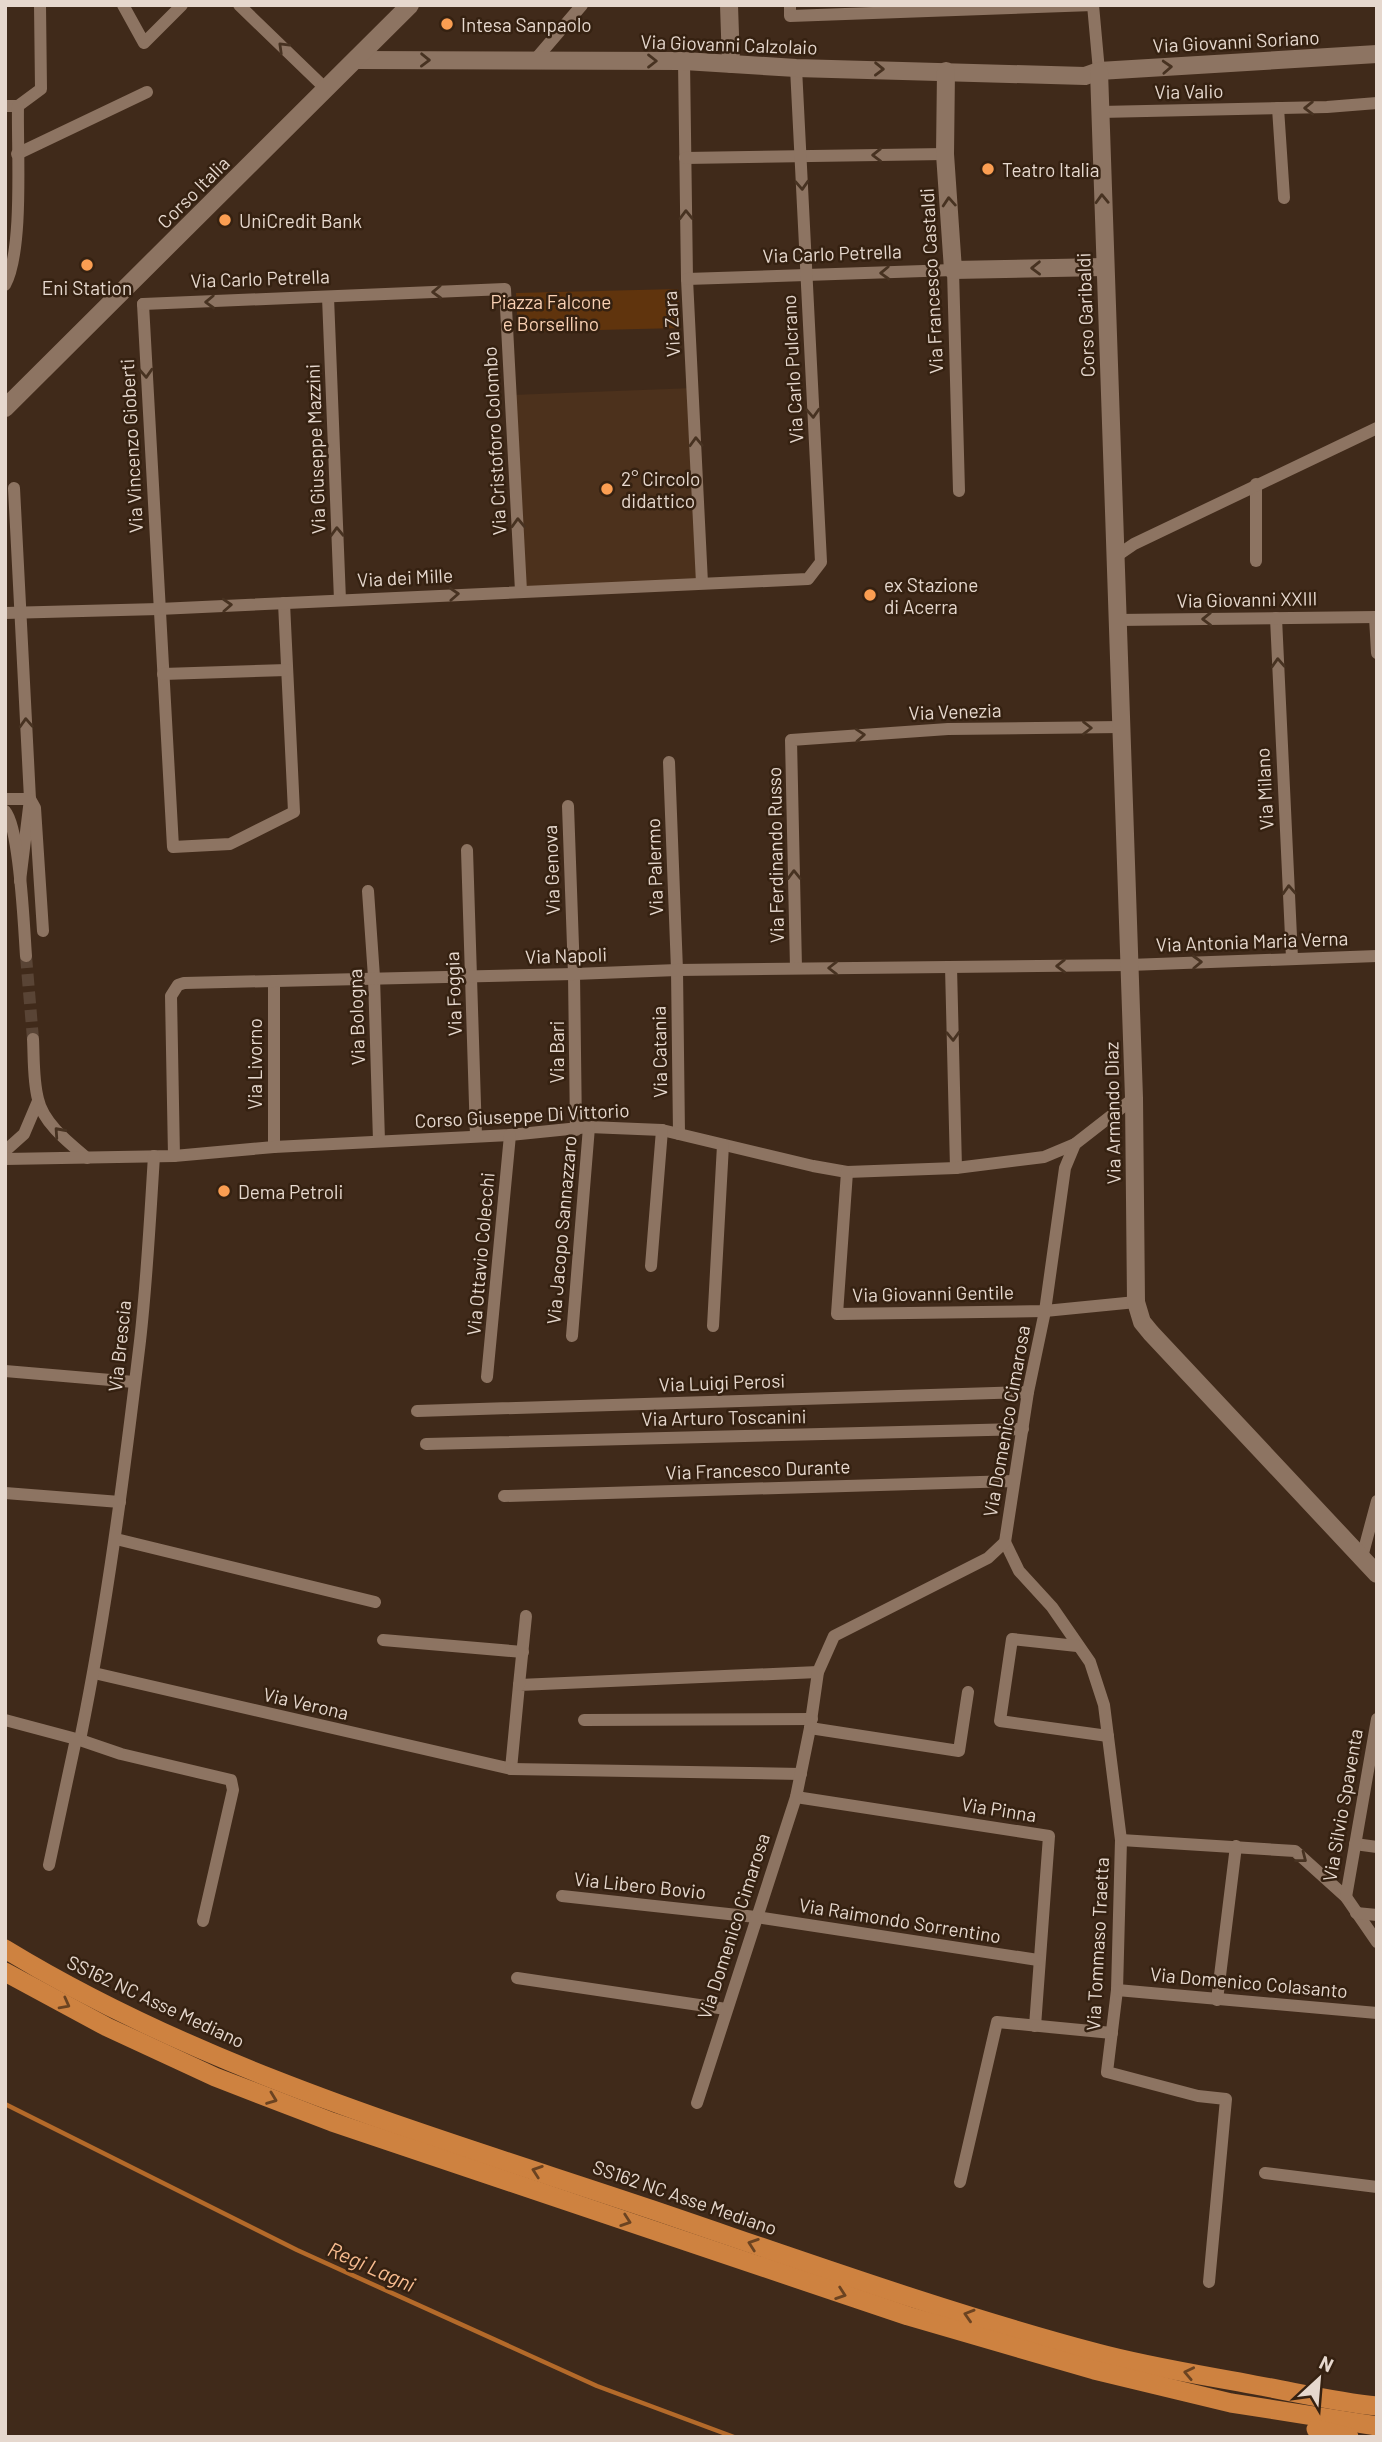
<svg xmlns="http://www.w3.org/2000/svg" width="1382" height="2442" viewBox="0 0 1382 2442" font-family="Barlow,sans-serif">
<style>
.built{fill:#4c311c}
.green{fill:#60340d}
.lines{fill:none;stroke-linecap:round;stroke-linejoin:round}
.stream{stroke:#b46a2a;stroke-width:4.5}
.minor-tunnel{stroke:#594435;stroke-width:12;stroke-dasharray:12 6;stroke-linecap:butt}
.minor{stroke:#8d7462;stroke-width:12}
.secondary{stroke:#8d7462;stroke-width:18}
.trunk{stroke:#ce8240;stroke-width:19}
.oneway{stroke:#473221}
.oneway2{stroke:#6b4321}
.poi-dot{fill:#fb9e52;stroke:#352111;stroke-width:2.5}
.labels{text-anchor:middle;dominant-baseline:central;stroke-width:5;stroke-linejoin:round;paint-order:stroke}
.poi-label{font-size:19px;fill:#e6d8ce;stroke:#352111;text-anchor:start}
.street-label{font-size:19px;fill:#e6d8ce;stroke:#352111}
.park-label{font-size:19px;fill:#fad1b4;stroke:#352111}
.water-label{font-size:21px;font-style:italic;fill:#f8bc90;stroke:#352111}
</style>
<rect width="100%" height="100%" fill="#402a1a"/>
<path class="built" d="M694,388l8,195 -181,8 -9,-196z"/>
<path class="green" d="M678,289l1,39 -161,4 -2,-39z"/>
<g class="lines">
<path class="stream" d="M5,2104l292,146 300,136 137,51"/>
<path class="minor-tunnel" d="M26,956l7,83"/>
<g class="minor">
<path d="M123,5l21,38 38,-38"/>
<path d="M239,5l87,84"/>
<path d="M790,5v11l303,-11"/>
<path d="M1093,5l6,66"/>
<path d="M534,61l48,-56"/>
<path d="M684,61l3,218 15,304"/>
<path d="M5,106h13l23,-17 -1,-84"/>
<path d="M1278,108l6,90"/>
<path d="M1100,112l227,-5 50,-4"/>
<path d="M17,154l130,-62"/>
<path d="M685,158l260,-4"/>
<path d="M687,279l266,-9 6,221"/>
<path d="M5,285c19,-35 12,-136 13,-179"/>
<path d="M328,297l12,303"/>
<path d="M143,304l30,543 57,-3 64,-32 -10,-209"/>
<path d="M143,304l362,-15 16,302"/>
<path d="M1256,484v77"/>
<path d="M14,488l16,311 -10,82"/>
<path d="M1115,557l19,-13 243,-116"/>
<path d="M5,613l154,-4 649,-30 13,-17 -25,-494"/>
<path d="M1375,617l2,36"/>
<path d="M1276,618l16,340"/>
<path d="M1117,620l260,-3"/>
<path d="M163,674l124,-4"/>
<path d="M669,762l8,208 2,164"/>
<path d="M5,799h25l5,9 8,123"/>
<path d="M568,806l6,168 2,156"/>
<path d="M5,811c15,17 19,118 21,145"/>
<path d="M467,850l9,286"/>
<path d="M368,891l6,86 5,164"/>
<path d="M951,967l5,201"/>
<path d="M796,968l-5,-228 157,-11 173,-2"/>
<path d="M33,1039c1,19 0,41 5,60 5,24 31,44 49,59"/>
<path d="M274,1147v-166"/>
<path d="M5,1151l19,-17 14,-33"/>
<path d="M174,1156l-3,-160 7,-11 6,-2 390,-9 103,-4 452,-5 248,-9"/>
<path d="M5,1159l169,-3 100,-9 236,-12 79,-8 73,3 151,36 34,6 109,-4 88,-11 31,-13"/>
<path d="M847,1172l-10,142 208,-3 91,-9"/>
<path d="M651,1266l11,-136"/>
<path d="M713,1326l10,-181"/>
<path d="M572,1336l17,-209"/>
<path d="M5,1371l129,11"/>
<path d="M487,1377l23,-242"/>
<path d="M417,1411l611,-19"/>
<path d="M426,1444l597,-15"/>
<path d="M5,1493l115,9"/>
<path d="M504,1496l510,-15"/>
<path d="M116,1539l259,63"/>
<path d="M1005,1542l14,29 33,36 38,55 14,43 17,135 -4,150 -10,82 91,24 28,3 -17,183"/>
<path d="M1362,1557l15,-56"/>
<path d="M383,1640l140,12"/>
<path d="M1077,1646l-65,-7 -12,82 108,15"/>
<path d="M94,1673l417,96 8,-84 299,-13"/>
<path d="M519,1685l7,-69"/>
<path d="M5,1720l75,20 41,14 110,26 2,10 -30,131"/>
<path d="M584,1720l228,-1"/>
<path d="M810,1728l149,23 9,-59"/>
<path d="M80,1740c27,-132 44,-265 60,-399 7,-61 10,-123 14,-185"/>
<path d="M511,1769l290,5"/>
<path d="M796,1797l253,39 -14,190"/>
<path d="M1121,1840l174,11 51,46 31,45"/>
<path d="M1355,1844l22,3"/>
<path d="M49,1865l27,-126"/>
<path d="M562,1896l194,21 282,43"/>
<path d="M1346,1897l31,-178"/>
<path d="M1356,1913l21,2"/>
<path d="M517,1978l209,31"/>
<path d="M1117,1990l260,23"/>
<path d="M1217,2000l19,-154"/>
<path d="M697,2103l99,-306 14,-69 8,-56 16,-36 154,-78 17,-16 23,-150 17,-81 20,-143 10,-24 59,-46"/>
<path d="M1265,2173l112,14"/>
<path d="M960,2182l37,-160 115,11"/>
</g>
<g class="secondary">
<path d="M729,5l2,59"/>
<path d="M356,60l328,1 112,7 289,8 14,-5 278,-17"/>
<path d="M946,71l-1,83 8,116 151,-3"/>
<path d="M1099,71l35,1027 2,204 6,20 9,11 226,241"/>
<path d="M5,408l405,-403"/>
</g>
<g class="trunk">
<path d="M5,1949c200,122 428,187 648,261 147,50 294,103 444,143 52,14 105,22 158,32 40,7 81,17 122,21"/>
<path d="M5,1972l102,55 108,50 117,45 576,194 186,54 137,33 146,23"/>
<path d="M1316,2429l33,8"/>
</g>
</g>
<defs><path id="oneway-chevron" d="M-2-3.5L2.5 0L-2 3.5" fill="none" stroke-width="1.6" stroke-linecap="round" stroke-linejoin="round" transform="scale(1.75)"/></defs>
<g class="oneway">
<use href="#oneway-chevron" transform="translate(283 47) rotate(-136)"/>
<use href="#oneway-chevron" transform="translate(425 60) rotate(1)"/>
<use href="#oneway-chevron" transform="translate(652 61)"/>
<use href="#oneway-chevron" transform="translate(1167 67) rotate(-3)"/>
<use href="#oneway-chevron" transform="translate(879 69) rotate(1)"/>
<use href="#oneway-chevron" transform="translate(1309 108) rotate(179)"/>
<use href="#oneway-chevron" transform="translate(877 155) rotate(179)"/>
<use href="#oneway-chevron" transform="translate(802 185) rotate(87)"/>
<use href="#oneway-chevron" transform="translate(1102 199) rotate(-92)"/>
<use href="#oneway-chevron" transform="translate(949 202) rotate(-94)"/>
<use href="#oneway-chevron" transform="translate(686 215) rotate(-91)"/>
<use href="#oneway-chevron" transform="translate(1036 268) rotate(179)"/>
<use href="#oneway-chevron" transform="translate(885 273) rotate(178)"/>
<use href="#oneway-chevron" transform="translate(437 292) rotate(178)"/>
<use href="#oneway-chevron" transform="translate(210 302) rotate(178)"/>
<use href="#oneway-chevron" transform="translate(146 373) rotate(87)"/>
<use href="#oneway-chevron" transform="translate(813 413) rotate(87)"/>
<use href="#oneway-chevron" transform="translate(696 442) rotate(-92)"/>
<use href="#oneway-chevron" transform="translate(518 523) rotate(-92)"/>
<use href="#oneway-chevron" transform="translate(337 532) rotate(-92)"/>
<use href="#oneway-chevron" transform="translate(454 594) rotate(-3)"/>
<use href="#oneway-chevron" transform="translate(227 605) rotate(-3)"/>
<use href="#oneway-chevron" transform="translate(1207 619) rotate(179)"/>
<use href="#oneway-chevron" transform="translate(1278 663) rotate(-93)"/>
<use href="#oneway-chevron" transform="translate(26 723) rotate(-93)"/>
<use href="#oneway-chevron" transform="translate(1087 728)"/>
<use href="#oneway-chevron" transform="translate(860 735) rotate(-4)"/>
<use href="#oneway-chevron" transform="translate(794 875) rotate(-91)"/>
<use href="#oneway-chevron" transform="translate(1289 890) rotate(-93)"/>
<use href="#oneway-chevron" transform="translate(1197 962) rotate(-2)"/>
<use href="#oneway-chevron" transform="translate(1061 966) rotate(179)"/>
<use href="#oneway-chevron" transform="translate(833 968) rotate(180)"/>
<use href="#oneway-chevron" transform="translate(953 1036) rotate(88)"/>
<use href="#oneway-chevron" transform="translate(59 1132) rotate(-132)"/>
<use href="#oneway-chevron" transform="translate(1302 1858) rotate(38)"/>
</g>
<g class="oneway2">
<use href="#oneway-chevron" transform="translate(65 2004) rotate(28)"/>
<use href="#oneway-chevron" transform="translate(272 2099) rotate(21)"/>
<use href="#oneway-chevron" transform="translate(537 2171) rotate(-161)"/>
<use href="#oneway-chevron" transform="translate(626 2221) rotate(19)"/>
<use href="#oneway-chevron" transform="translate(753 2244) rotate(-161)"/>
<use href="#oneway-chevron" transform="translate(841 2294) rotate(19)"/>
<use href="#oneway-chevron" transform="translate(969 2315) rotate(-163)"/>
<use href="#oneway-chevron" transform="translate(1189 2373) rotate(-168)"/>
</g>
<g class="poi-dot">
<circle cx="447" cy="24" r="7"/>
<circle cx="988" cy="169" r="7"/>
<circle cx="225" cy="220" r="7"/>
<circle cx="87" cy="265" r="7"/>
<circle cx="607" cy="489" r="7"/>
<circle cx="870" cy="595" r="7"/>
<circle cx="224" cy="1191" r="7"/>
</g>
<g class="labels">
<g class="poi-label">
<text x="461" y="24">Intesa Sanpaolo</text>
<text x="1002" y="169">Teatro Italia</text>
<text x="239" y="220">UniCredit Bank</text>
<text x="87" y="287" text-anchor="middle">Eni Station</text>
<text x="621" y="478">2° Circolo<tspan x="621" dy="22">didattico</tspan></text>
<text x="884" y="584">ex Stazione<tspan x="884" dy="22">di Acerra</tspan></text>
<text x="238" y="1191">Dema Petroli</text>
</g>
<g class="street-label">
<text transform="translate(1236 41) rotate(-3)">Via Giovanni Soriano</text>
<text transform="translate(729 44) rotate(2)">Via Giovanni Calzolaio</text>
<text transform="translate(1189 91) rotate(-1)">Via Valio</text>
<text transform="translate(193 192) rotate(-45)">Corso Italia</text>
<text transform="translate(832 253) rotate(-2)">Via Carlo Petrella</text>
<text transform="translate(260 278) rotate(-2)">Via Carlo Petrella</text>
<text transform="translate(931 281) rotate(-93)">Via Francesco Castaldi</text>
<text transform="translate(1085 315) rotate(-92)">Corso Garibaldi</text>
<text transform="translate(671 324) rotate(-93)">Via Zara</text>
<text transform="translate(792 369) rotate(-93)">Via Carlo Pulcrano</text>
<text transform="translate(494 441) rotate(-93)">Via Cristoforo Colombo</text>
<text transform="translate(131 446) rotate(-93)">Via Vincenzo Gioberti</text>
<text transform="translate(315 449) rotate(-92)">Via Giuseppe Mazzini</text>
<text transform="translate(405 577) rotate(-3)">Via dei Mille</text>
<text transform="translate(1247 599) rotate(-1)">Via Giovanni XXIII</text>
<text transform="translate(955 711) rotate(-2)">Via Venezia</text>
<text transform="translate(1264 789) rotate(-93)">Via Milano</text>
<text transform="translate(775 855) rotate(-91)">Via Ferdinando Russo</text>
<text transform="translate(654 867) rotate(-92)">Via Palermo</text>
<text transform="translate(551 870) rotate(-92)">Via Genova</text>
<text transform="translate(1252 941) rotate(-2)">Via Antonia Maria Verna</text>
<text transform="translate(566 955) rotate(-2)">Via Napoli</text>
<text transform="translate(453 994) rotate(-92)">Via Foggia</text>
<text transform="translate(356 1017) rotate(-92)">Via Bologna</text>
<text transform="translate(556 1052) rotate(-90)">Via Bari</text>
<text transform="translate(659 1052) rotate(-91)">Via Catania</text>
<text transform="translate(254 1064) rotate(-90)">Via Livorno</text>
<text transform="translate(1112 1113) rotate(-91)">Via Armando Diaz</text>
<text transform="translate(522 1115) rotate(-3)">Corso Giuseppe Di Vittorio</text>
<text transform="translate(561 1230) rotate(-85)">Via Jacopo Sannazzaro</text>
<text transform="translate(480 1254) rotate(-85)">Via Ottavio Colecchi</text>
<text transform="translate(933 1293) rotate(-1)">Via Giovanni Gentile</text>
<text transform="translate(119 1346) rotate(-84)">Via Brescia</text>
<text transform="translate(722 1382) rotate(-2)">Via Luigi Perosi</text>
<text transform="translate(724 1417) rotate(-1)">Via Arturo Toscanini</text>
<text transform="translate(1006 1421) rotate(-80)">Via Domenico Cimarosa</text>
<text transform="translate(758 1469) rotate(-2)">Via Francesco Durante</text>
<text transform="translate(306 1703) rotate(13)">Via Verona</text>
<text transform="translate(1342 1805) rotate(-80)">Via Silvio Spaventa</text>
<text transform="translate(999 1809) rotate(9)">Via Pinna</text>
<text transform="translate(640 1885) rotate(6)">Via Libero Bovio</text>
<text transform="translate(900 1920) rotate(9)">Via Raimondo Sorrentino</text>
<text transform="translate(733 1926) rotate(-72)">Via Domenico Cimarosa</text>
<text transform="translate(1097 1944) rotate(-87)">Via Tommaso Traetta</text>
<text transform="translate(1249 1982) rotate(5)">Via Domenico Colasanto</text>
<text transform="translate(156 2001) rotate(25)">SS162 NC Asse Mediano</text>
<text transform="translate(685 2197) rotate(19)">SS162 NC Asse Mediano</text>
</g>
<g class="park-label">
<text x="551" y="301">Piazza Falcone<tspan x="551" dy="22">e Borsellino</tspan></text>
</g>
<g class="water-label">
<text transform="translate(372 2266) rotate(24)">Regi Lagni</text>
</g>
</g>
<rect width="1382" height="2442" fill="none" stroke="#e6d8ce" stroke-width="14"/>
<g transform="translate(1319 2379) rotate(26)" stroke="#352111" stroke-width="5" paint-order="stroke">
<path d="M0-5L12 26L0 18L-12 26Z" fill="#e6d8ce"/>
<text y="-10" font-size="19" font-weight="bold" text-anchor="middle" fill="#e6d8ce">N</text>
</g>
</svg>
